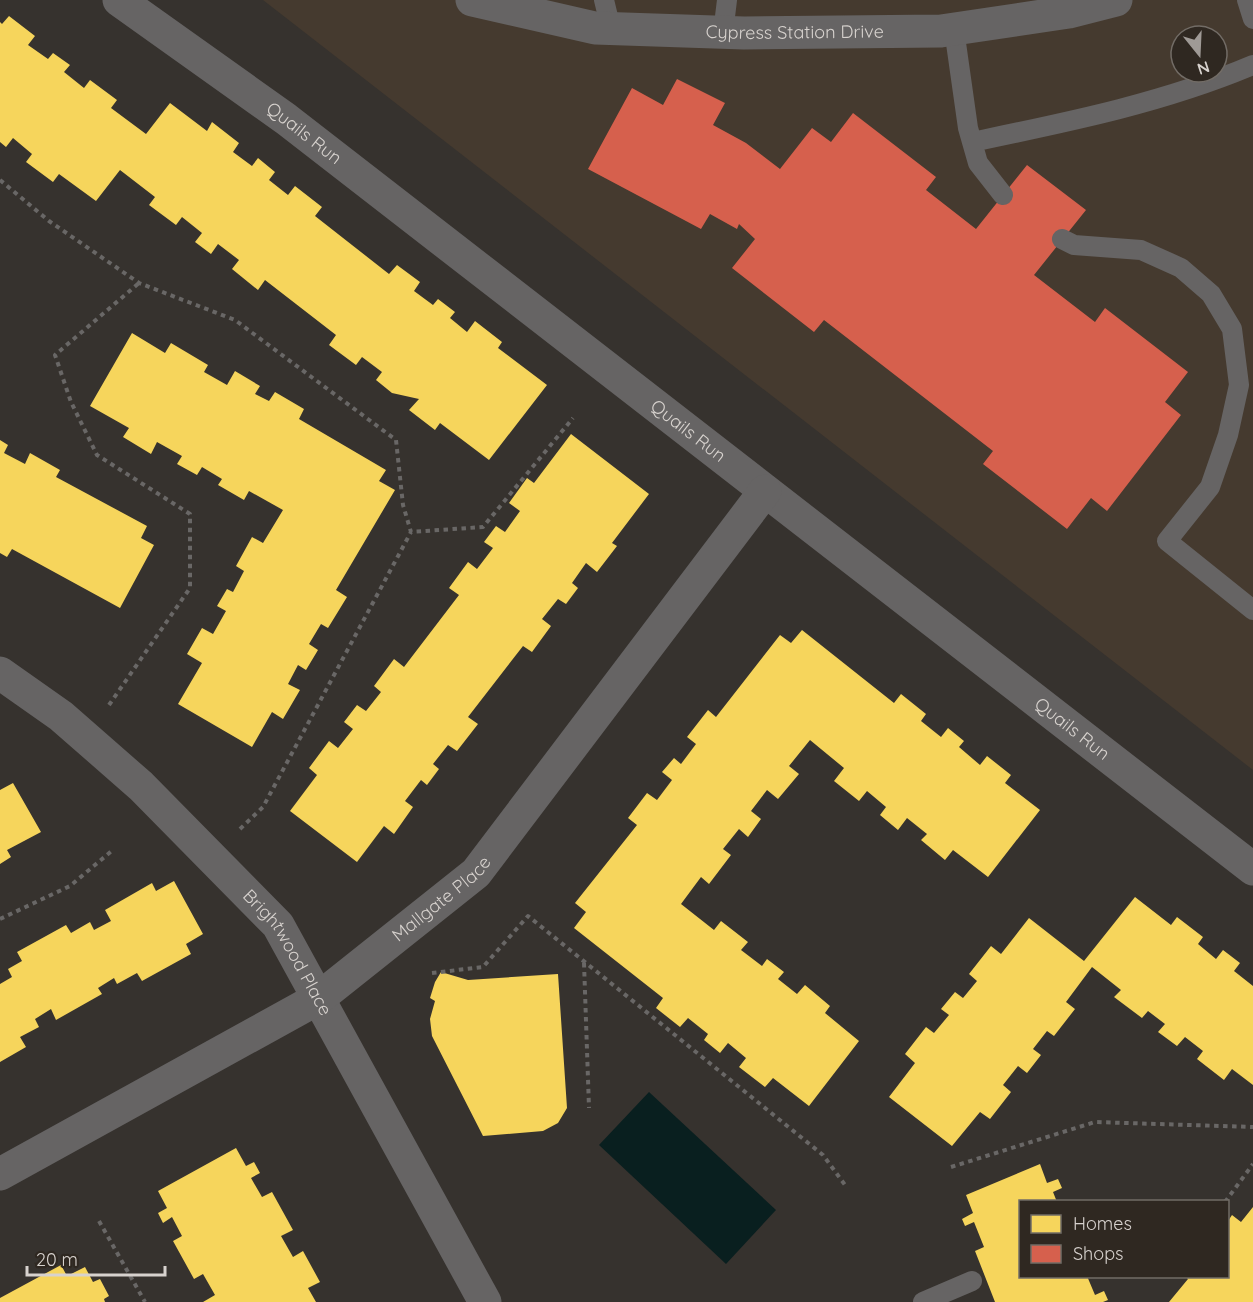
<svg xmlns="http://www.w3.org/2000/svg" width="1253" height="1302" font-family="Quicksand,sans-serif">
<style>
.built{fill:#453a2f;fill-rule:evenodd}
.water{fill:#091f1f}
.homes{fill:#f6d55c}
.shops{fill:#d6604d}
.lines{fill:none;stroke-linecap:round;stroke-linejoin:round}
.path{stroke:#696766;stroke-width:4;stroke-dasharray:4.5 4.5;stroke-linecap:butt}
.lane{stroke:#666464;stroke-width:20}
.street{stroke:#666464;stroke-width:33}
.labels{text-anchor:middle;stroke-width:6;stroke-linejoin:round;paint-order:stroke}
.street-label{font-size:18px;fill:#d7d2ce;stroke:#2f2821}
</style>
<rect width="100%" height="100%" fill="#36322e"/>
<path class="built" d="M 263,0 L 1253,0 L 1253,770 ZM 1181,36 L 1217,36 L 1217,72 L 1181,72 Z"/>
<path class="water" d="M 649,1092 L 776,1210 L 726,1264 L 599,1145 Z"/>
<path class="homes" d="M 9,16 L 35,36 L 28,45 L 48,59 L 53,53 L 70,65 L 64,72 L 84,88 L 90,80 L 117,100 L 111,108 L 146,134 L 170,103 L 207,131 L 212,122 L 239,143 L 233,152 L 252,166 L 258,158 L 275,172 L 269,180 L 288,195 L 295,186 L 322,207 L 315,216 L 389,274 L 397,265 L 420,282 L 414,291 L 433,305 L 438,299 L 455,312 L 450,318 L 467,332 L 475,321 L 502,342 L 498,348 L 547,385 L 489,460 L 440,423 L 435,430 L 409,410 L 419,399 L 392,393 L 376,380 L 382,372 L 362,357 L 356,365 L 329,345 L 336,335 L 265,280 L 258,290 L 232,269 L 239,260 L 218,244 L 211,254 L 195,242 L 202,233 L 182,217 L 176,225 L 149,205 L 155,197 L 120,170 L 96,201 L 59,174 L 53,182 L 26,162 L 32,154 L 13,138 L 6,147 L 0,142 L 0,22 L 2,24 Z
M 132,333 L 165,353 L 171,343 L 208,365 L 204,372 L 227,385 L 235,371 L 260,386 L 255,394 L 269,401 L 275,392 L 304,409 L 299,419 L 386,470 L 379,481 L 395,490 L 336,590 L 347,597 L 328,628 L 321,624 L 309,644 L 318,650 L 306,670 L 298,665 L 288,684 L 300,690 L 283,719 L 272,712 L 252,747 L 178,704 L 202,663 L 187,654 L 202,628 L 213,634 L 226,611 L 217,606 L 227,589 L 233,592 L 244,571 L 236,566 L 252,537 L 263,543 L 283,510 L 249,491 L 244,500 L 218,485 L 222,479 L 202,467 L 197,475 L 177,464 L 182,456 L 157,442 L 151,454 L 123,437 L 129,428 L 90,406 Z
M 571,434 L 649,494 L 612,543 L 617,546 L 597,572 L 586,563 L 572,583 L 578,588 L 566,604 L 558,599 L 542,619 L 551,626 L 532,652 L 523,646 L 468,717 L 478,724 L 457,751 L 448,745 L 433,764 L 439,769 L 427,785 L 421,780 L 405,801 L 413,807 L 394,834 L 384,826 L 357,862 L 290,811 L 317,775 L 309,768 L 329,741 L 338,748 L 353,729 L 344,722 L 357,705 L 366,711 L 381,692 L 374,686 L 394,659 L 404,667 L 459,595 L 449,588 L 468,562 L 477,569 L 493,548 L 484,542 L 496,526 L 505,532 L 520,511 L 509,503 L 527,478 L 534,483 Z
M 0,440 L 8,445 L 4,453 L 25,464 L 30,453 L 60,470 L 56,477 L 147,526 L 141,538 L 154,545 L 120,608 L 12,549 L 7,557 L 0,553 Z
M 802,630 L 894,703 L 901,694 L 926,714 L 921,721 L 941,737 L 948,728 L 964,741 L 959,747 L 980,765 L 987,756 L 1011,775 L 1005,783 L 1040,810 L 988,877 L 953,850 L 945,860 L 921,840 L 927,834 L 907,818 L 898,830 L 880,815 L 886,807 L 867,791 L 859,801 L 834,781 L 844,768 L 810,740 L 789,766 L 799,774 L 778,799 L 767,790 L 751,811 L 761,819 L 748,837 L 739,829 L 723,849 L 731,855 L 709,884 L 701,877 L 681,904 L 714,930 L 721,921 L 748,942 L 741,950 L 762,966 L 767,959 L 784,972 L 778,979 L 797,994 L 805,985 L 830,1006 L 825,1013 L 859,1041 L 809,1106 L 773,1078 L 765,1087 L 739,1067 L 746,1058 L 728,1043 L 720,1053 L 704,1040 L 708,1034 L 688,1018 L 680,1027 L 656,1008 L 663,998 L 574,928 L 586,912 L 575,903 L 637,825 L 628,818 L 647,793 L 657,800 L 672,780 L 662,772 L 674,758 L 681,764 L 696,744 L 687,737 L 708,710 L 716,717 L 780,635 L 791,643 Z
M 13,783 L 41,832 L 7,850 L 11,857 L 0,864 L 0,790 Z
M 174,881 L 203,934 L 186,944 L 191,954 L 142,981 L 137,973 L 117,984 L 114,978 L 98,988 L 102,994 L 56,1020 L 51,1009 L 35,1019 L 39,1027 L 20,1037 L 26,1047 L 0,1062 L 0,984 L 12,977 L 8,969 L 22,961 L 17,952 L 66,925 L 71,933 L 90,922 L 94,930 L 111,921 L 105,910 L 152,883 L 156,891 Z
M 1135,897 L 1171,925 L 1177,917 L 1203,937 L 1198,944 L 1216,959 L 1223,950 L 1240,963 L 1234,971 L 1253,986 L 1253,1085 L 1232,1069 L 1224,1080 L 1197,1059 L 1203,1051 L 1185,1037 L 1177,1046 L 1158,1032 L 1165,1024 L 1148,1011 L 1142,1018 L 1114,997 L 1121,990 L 1092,967 L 1066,1002 L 1075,1009 L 1054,1036 L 1047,1031 L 1033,1049 L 1041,1055 L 1027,1073 L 1018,1066 L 1003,1085 L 1011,1092 L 990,1119 L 980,1112 L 952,1146 L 889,1097 L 915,1063 L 905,1054 L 926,1027 L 934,1033 L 949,1015 L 941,1009 L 955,992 L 963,998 L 977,981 L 969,974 L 991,946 L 1001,954 L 1029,918 L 1084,961 Z
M 441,972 L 468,980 L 558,974 L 567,1108 L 558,1123 L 543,1131 L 483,1136 L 432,1036 L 430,1019 L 435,1001 L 430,998 L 435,982 Z
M 236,1148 L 246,1166 L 254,1162 L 260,1173 L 251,1178 L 262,1197 L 272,1192 L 293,1230 L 281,1236 L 293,1257 L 303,1251 L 320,1282 L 308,1288 L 316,1302 L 203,1302 L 215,1295 L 203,1274 L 194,1279 L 173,1241 L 182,1236 L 172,1217 L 163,1223 L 158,1213 L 167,1208 L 158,1191 Z
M 1040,1164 L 1047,1183 L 1058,1179 L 1062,1188 L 1053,1192 L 1057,1202 L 1020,1202 L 1020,1276 L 1087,1276 L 1095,1295 L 1104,1291 L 1108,1300 L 1103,1302 L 995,1302 L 975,1251 L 984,1247 L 974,1222 L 965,1226 L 962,1219 L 973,1213 L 966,1195 Z
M 1253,1207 L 1253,1302 L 1169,1302 L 1188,1279 L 1185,1276 L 1228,1276 L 1228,1221 L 1232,1215 L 1241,1222 Z
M 61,1265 L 67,1276 L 85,1267 L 93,1282 L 100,1279 L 109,1296 L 104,1299 L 105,1302 L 0,1302 L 0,1298 Z"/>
<path class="shops" d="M 677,79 L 725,103 L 713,125 L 746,143 L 780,169 L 812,128 L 831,142 L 853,113 L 936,177 L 926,190 L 976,229 L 1027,165 L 1086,210 L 1034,275 L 1095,322 L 1105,308 L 1188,372 L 1165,402 L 1181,415 L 1107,511 L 1091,498 L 1067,529 L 983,464 L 993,451 L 824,320 L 814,332 L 732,268 L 755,239 L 739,224 L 737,229 L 710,214 L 701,229 L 588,169 L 632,88 L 663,105 Z"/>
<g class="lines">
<path class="path" d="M 0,180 L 49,221 L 139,283 L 235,320 L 396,440 L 403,505 L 411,532 L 483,527 L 573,418
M 109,705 L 190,588 L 190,514 L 97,455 L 71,402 L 55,355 L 139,283
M 240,829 L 263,807 L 411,532
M 0,919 L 70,886 L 114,849
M 584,963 L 589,1108
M 432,973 L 483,967 L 528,916 L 823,1155 L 845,1185
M 951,1167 L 1095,1122 L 1253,1127
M 1225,1202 L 1253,1164
M 99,1221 L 145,1302"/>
<path class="lane" d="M 604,0 L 611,29
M 1247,0 L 1253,19
M 954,29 L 968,128 L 978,163 L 1003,195
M 723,33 L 727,0
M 972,142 C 1068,122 1163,103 1253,65
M 1062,239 L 1074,245 L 1141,250 L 1181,268 L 1211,294 L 1232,329 L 1239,385 L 1228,435 L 1210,487 L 1167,541 L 1253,610
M 923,1302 L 972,1281"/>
<g class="street">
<path id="s1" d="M 119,0 L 286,119 L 1253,869"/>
<path id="s2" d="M 472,0 L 595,28 L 744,33 L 941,31 L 1069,12 L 1116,0"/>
<path id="s3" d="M 0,673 L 61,716 L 141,786 L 278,925 L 485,1302"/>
<path id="s4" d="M 0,1174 L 319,998 L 476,873 L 765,491"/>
</g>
</g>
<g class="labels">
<g class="street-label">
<text dy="6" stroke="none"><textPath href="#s2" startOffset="326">Cypress Station Drive</textPath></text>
<text dy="6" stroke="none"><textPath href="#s1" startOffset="228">Quails Run</textPath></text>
<text dy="6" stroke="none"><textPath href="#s1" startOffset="714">Quails Run</textPath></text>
<text dy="6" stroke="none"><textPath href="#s1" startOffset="1200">Quails Run</textPath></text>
<text dy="6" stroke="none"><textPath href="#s4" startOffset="522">Mallgate Place</textPath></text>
<text dy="6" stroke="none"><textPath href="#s3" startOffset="404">Brightwood Place</textPath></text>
</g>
</g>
<rect x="1019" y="1200" width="210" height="78" fill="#2f2821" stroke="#726c66" stroke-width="1.5"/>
<rect x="1031" y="1215" width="30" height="18" fill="#f6d55c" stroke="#726c66" stroke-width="1.5"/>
<text x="1073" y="1230" font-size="18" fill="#d7d2ce">Homes</text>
<rect x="1031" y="1245" width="30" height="18" fill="#d6604d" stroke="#726c66" stroke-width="1.5"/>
<text x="1073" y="1260" font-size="18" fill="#d7d2ce">Shops</text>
<g transform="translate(1199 54) rotate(162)"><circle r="28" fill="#2f2821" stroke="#726c66" stroke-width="1.5"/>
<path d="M0-4.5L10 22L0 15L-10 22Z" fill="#9f9a96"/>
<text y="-9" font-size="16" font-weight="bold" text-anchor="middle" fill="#d7d2ce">N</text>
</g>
<path d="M27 1266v9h138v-9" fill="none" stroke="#d7d2ce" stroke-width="3"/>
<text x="36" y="1266" font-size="18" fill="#d7d2ce" stroke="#2f2821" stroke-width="4.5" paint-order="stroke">20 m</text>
</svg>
